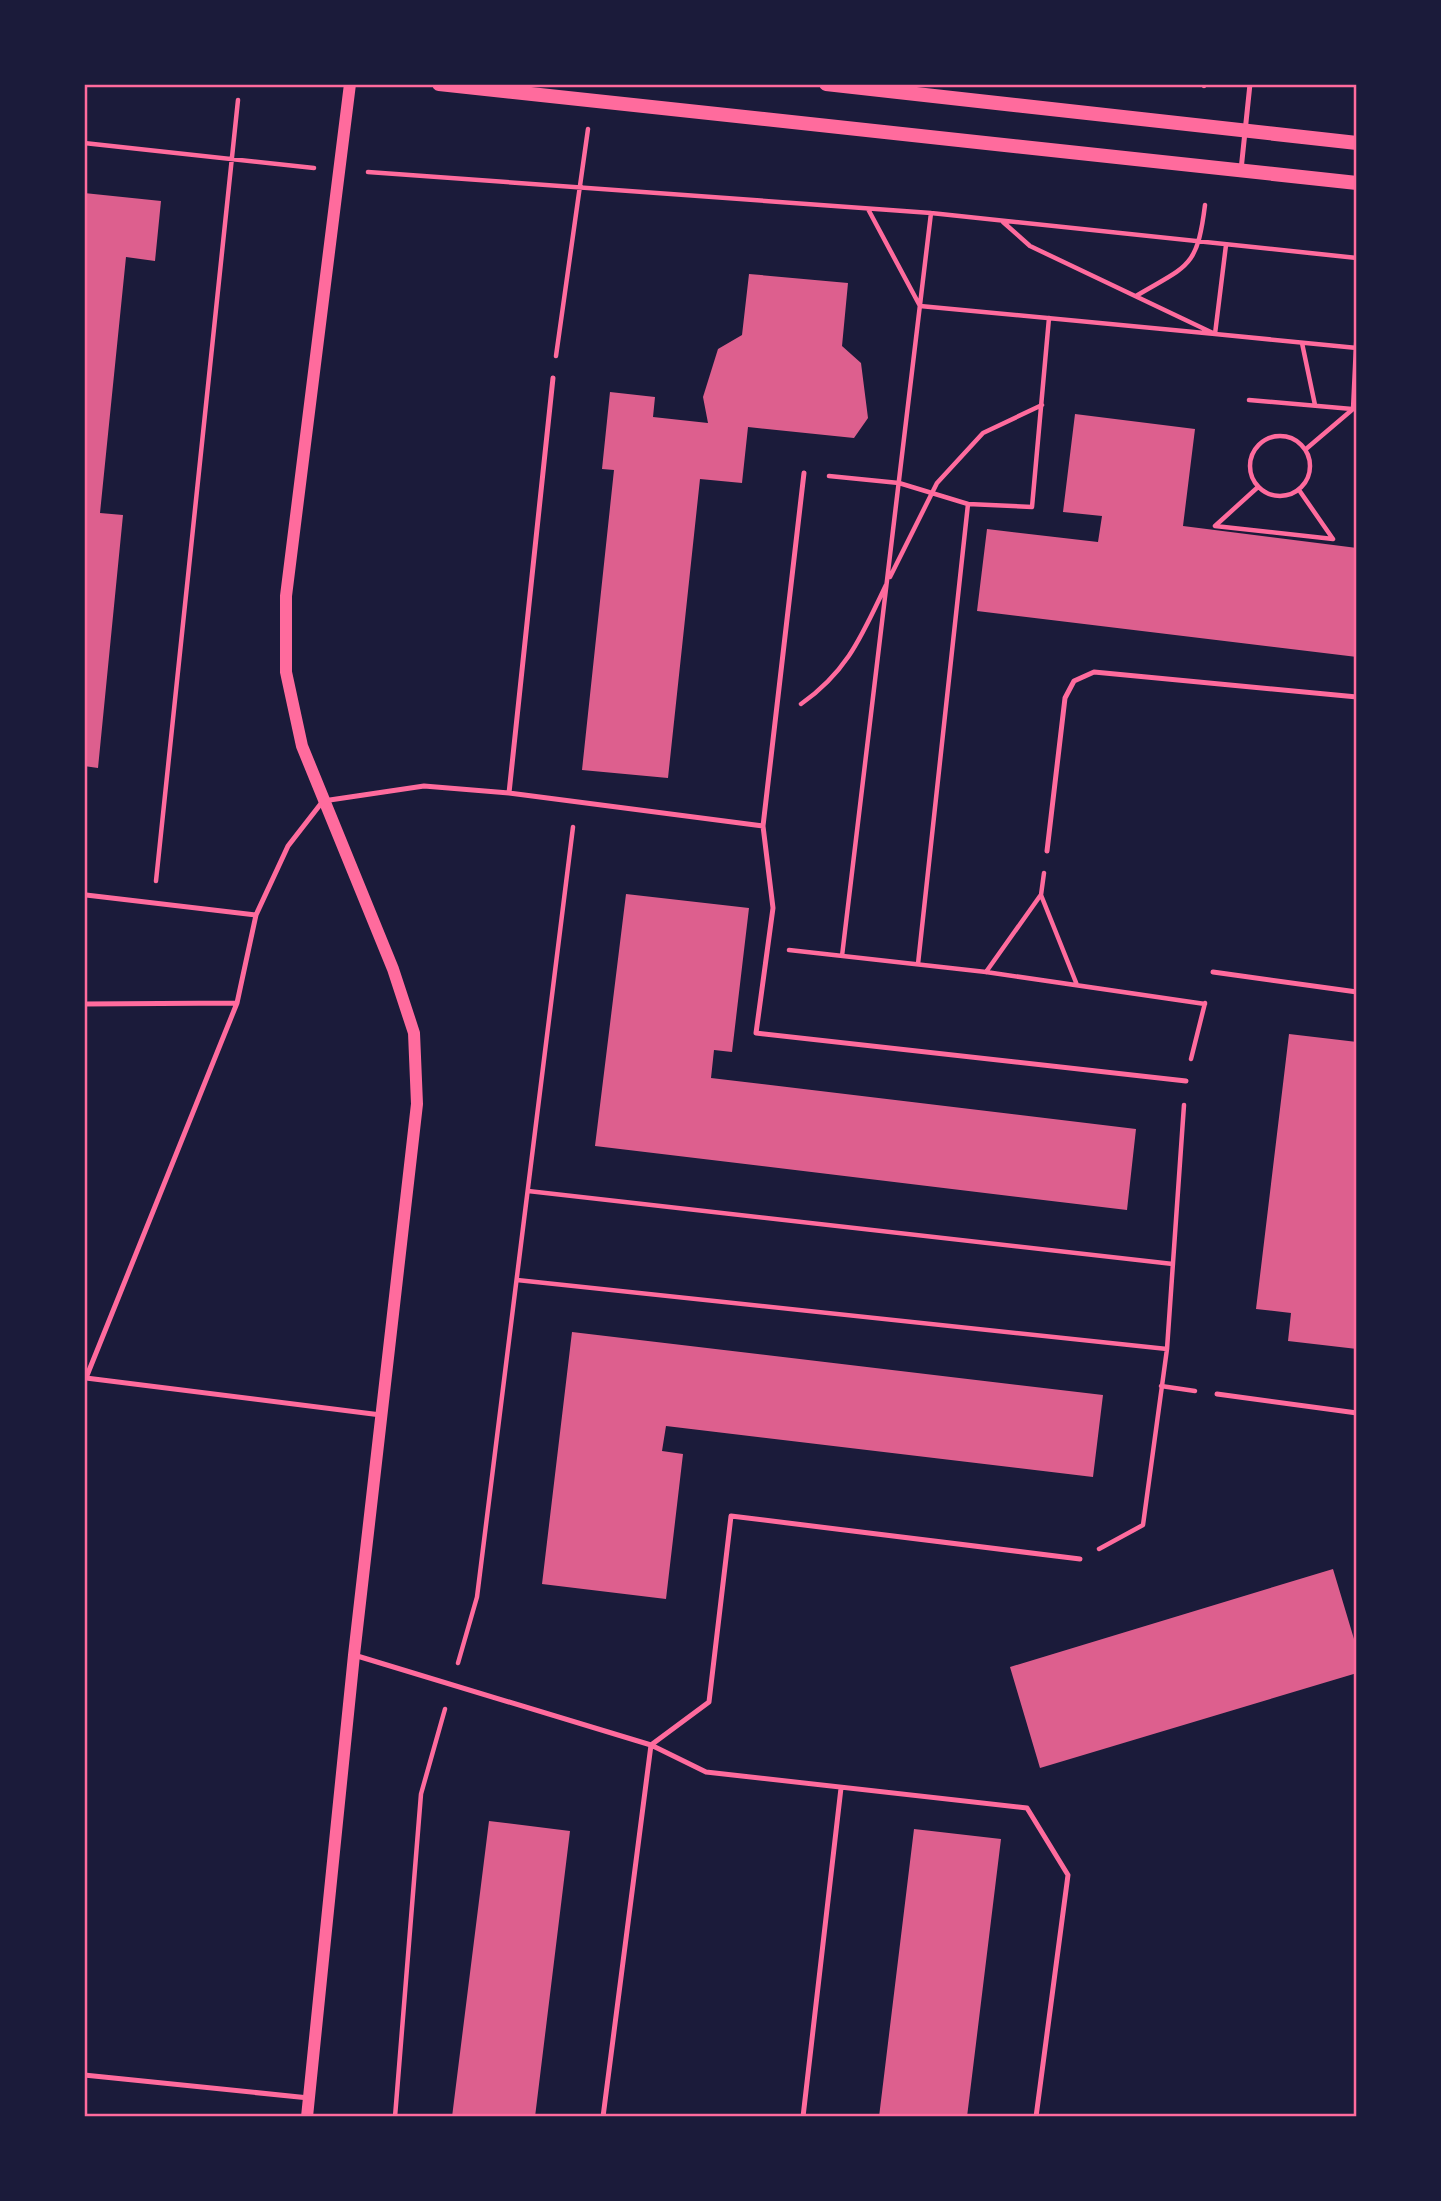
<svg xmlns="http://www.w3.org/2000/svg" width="1441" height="2201" font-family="Mulish,sans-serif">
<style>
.building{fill:#dd5f8e}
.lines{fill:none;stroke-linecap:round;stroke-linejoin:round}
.path{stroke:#ff6b9d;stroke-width:4.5}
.service{stroke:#ff6b9d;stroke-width:5}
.tertiary{stroke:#ff6b9d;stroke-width:12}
.secondary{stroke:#ff6b9d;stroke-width:14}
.neatline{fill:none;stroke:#ff6b9d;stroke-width:2.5}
</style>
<rect width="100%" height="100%" fill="#1b1b3a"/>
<path class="building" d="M 84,193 L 161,201 L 155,261 L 126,257 L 100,513 L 123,515 L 98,768 L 84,766 Z
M 749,274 L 848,283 L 842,346 L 861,363 L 868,418 L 854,438 L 748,427 L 742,483 L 700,479 L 668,778 L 582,770 L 614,470 L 602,469 L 610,392 L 655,397 L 653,417 L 708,423 L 703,397 L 718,349 L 742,335 Z
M 1075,414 L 1195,429 L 1183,526 L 1357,548 L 1357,657 L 977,611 L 987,529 L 1098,542 L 1102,516 L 1063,512 Z
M 626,894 L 749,908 L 732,1052 L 714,1050 L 711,1078 L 1136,1129 L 1127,1210 L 595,1146 Z
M 1289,1034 L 1357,1042 L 1357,1349 L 1288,1341 L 1291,1313 L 1256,1309 Z
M 572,1332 L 1103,1395 L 1093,1477 L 666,1426 L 662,1451 L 683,1454 L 666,1599 L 542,1584 Z
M 1333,1569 L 1357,1649 L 1357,1673 L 1040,1768 L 1010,1667 Z
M 489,1821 L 570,1831 L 535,2117 L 452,2117 Z
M 914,1829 L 1001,1839 L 967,2117 L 879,2117 Z"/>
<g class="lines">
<path class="path" d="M 1204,86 L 1204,84
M 84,143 L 314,168
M 368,172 L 931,213 L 1357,258
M 868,209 L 920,306 L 1215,334 L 1226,245
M 1003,222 L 1030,246 L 1215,334 L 1357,348
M 1136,296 C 1188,265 1197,269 1205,205
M 1302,343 L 1315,405
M 556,356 L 588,129
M 1249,400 L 1352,409
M1250 466a30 30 0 1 1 60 0a30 30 0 1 1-60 0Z
M 1306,449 L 1353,409 L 1357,325
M 829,476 L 899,483 L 968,504
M 1258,487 L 1215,526 L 1333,539
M 1299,490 L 1333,539
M 890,577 L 937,483 L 983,433 L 1042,405
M 801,704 C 848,671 862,635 886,585
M 1044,873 L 1041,895 L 1077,985
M 156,881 L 238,100
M 789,950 L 986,972 L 1205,1004
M 842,956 L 931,213
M 918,964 L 968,504 L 1032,507 L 1049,318
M 986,972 L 1040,896
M 1191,1059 L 1205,1003
M 528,1191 L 1173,1264
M 517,1280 L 1167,1349 L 1143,1525 L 1099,1549
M 1167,1349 L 1184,1105
M 1161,1386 L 1195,1391
M 458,1663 L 477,1597 L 573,827
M 395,2117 L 421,1794 L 445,1709"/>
<path class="service" d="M 1241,170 L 1250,84
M 804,473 L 763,826 L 773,908 L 756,1033 L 1186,1081
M 509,793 L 553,378
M 1047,851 L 1065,698 L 1074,681 L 1094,672 L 1357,697
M 86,895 L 256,915
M 1213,972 L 1357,992
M 84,1004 L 237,1003
M 86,1378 L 237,1003 L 256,915 L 288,846 L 323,801 L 424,786 L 509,793 L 763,826
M 86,1378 L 381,1415
M 1217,1394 L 1357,1413
M 354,1655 L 651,1745 L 603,2117
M 84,2075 L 309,2098
M 803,2117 L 841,1788
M 1036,2117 L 1068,1875 L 1027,1808 L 706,1772 L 651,1745 L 709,1702 L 731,1516 L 1080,1559"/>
<path class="tertiary" d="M 307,2117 L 354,1655 L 417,1104 L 414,1033 L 393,969 L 302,746 L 286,672 L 286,596 L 350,84"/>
<path class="secondary" d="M 439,84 L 1357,183
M 826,84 L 1357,143"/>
</g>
<rect width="1441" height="2201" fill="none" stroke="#1b1b3a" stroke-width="172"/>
<rect x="86" y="86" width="1269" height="2029" class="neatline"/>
</svg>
